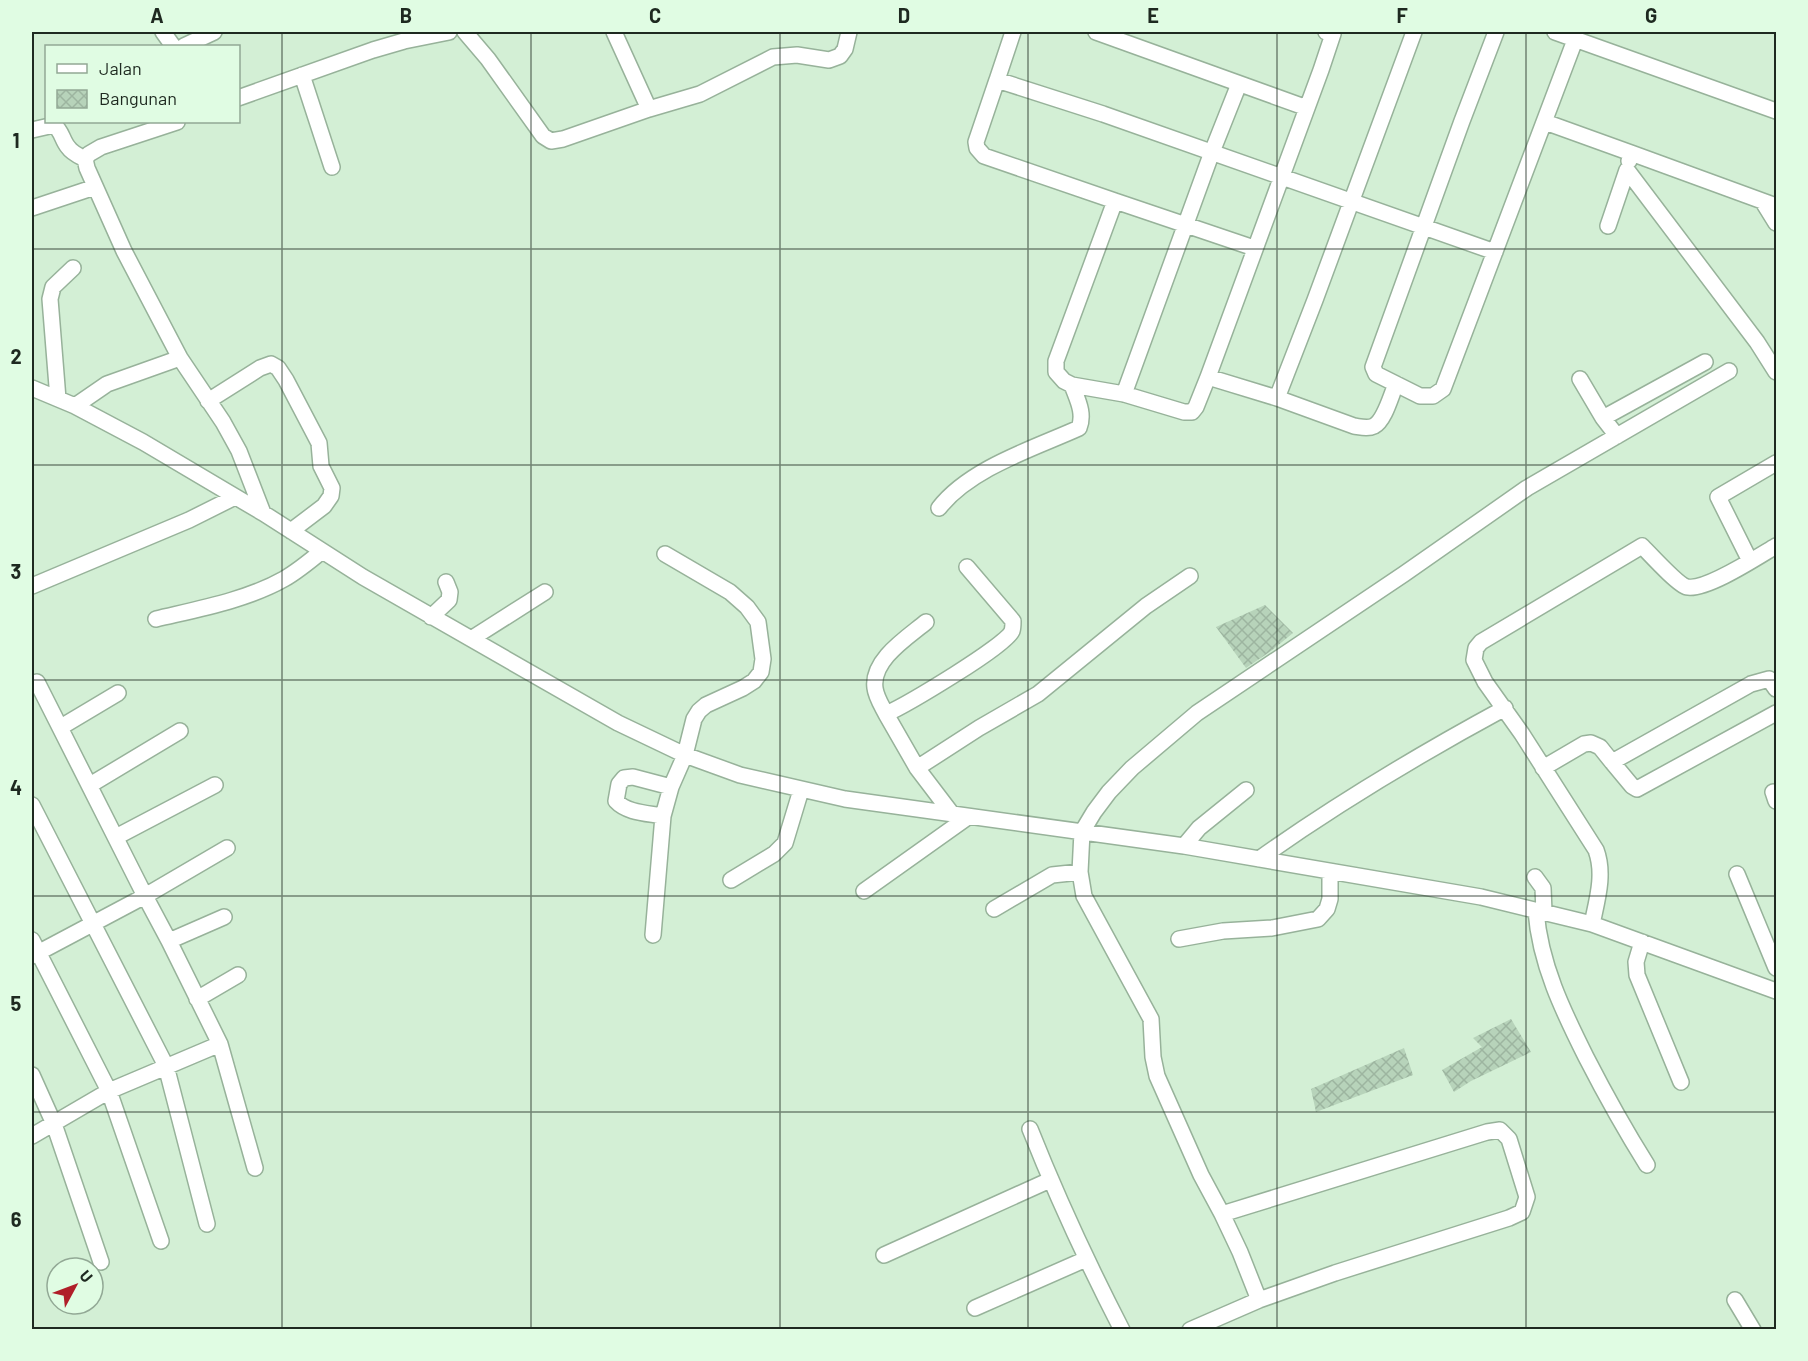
<svg xmlns="http://www.w3.org/2000/svg" width="1808" height="1361" font-family="Barlow,sans-serif">
<style>
.building{fill:url(#building-cross-hatch)}
.lines{fill:none;stroke-linecap:round;stroke-linejoin:round}
.minor-casing{stroke:#97b29a;stroke-width:18}
.minor{stroke:#fff;stroke-width:15}
.grid{fill:none;stroke:#1e2920;stroke-width:1.5;stroke-opacity:0.55}
.neatline{fill:none;stroke:#1e2920;stroke-width:2}
.grid-label{font-size:20px;text-anchor:middle;font-weight:bold;fill:#1e2920}
</style>
<defs>
<pattern id="building-cross-hatch" width="8" height="8" patternUnits="userSpaceOnUse" patternTransform="scale(1.5)"><rect width="8" height="8" fill="#b7d3ba"/><path d="M0 0l8 8M0 8l8-8" fill="none" stroke="#9db5a0"/></pattern>
</defs>
<rect width="100%" height="100%" fill="#d3efd5"/>
<path class="building" d="M 1265,605 L 1293,633 L 1271,651 L 1246,668 L 1216,627 Z
M 1511,1019 L 1531,1052 L 1471,1081 L 1454,1092 L 1442,1070 L 1482,1047 L 1473,1038 Z
M 1404,1048 L 1413,1075 L 1316,1112 L 1311,1089 Z"/>
<g class="lines">
<g class="minor-casing">
<path id="minor" d="M 163,32 L 173,46
M 465,32 L 488,59 L 543,136 L 551,141 L 563,139 L 649,109 L 700,94 L 773,57 L 797,55 L 829,60 L 840,56 L 845,49 L 849,32
M 614,32 L 649,109
M 1013,32 L 997,80 L 1103,114 L 1495,252
M 1096,32 L 1307,108
M 1496,32 L 1462,121 L 1373,367 L 1376,374 L 1420,396 L 1433,396 L 1443,389 L 1575,40
M 1555,32 L 1776,111
M 184,46 L 214,32
M 302,75 L 332,167
M 997,80 L 976,142 L 977,148 L 984,156 L 1115,201 L 1056,361 L 1056,372 L 1064,381 L 1072,385 L 1124,394 L 1184,412 L 1192,412 L 1196,407 L 1208,377
M 238,98 L 373,50 L 404,41 L 449,32
M 177,122 L 101,147 L 89,154 L 85,159 L 87,168 L 124,251 L 180,358 L 223,422 L 239,451 L 263,513
M 1545,122 L 1631,153 L 1629,161
M 32,130 L 54,125 C 62,131 62,140 68,147 C 72,153 79,156 85,159
M 1631,153 L 1776,206
M 1115,201 L 1254,248
M 1763,202 L 1776,223
M 32,208 L 95,187
M 1608,226 L 1627,170 L 1757,342 L 1776,372
M 1580,379 L 1603,418
M 1396,384 C 1391,395 1385,420 1374,426 C 1368,429 1361,427 1354,426 L 1277,398 L 1315,300 L 1414,32
M 32,388 L 75,406 L 143,442 L 263,513 L 363,577 L 618,723 L 685,755 L 740,775 L 845,799 L 1184,846 L 1481,897 L 1592,924 L 1776,991
M 1124,394 L 1212,152 L 1239,84
M 1277,398 L 1208,377 L 1321,70 L 1333,34 L 1326,32
M 58,399 L 50,299 L 53,287 L 73,268
M 208,401 L 260,368 L 271,364 L 278,368 L 286,380 L 319,443 L 321,466 L 332,488 L 331,496 L 324,506 L 291,531
M 75,406 L 107,384 L 180,358
M 1617,436 L 1603,418 L 1705,362
M 939,508 C 970,468 1035,448 1079,428 C 1085,413 1077,399 1072,385
M 1750,561 L 1718,497 L 1776,463
M 32,586 L 189,520 L 235,497
M 431,617 L 449,600 L 450,592 L 446,582
M 156,619 C 198,609 247,600 284,579 C 298,571 310,561 322,551
M 471,639 L 545,592
M 37,682 L 145,896 L 169,941 L 220,1044 L 255,1168
M 886,714 C 882,706 876,697 875,688 C 871,660 908,637 926,622
M 61,727 L 118,693
M 1612,762 L 1632,786 L 1637,789 L 1776,713
M 917,768 L 979,728 L 1038,694 L 1146,606 L 1190,576
M 1543,768 L 1584,744 L 1591,743 L 1600,747 L 1612,762 L 1751,684 L 1769,679 L 1776,689
M 90,785 L 180,731
M 1773,792 L 1776,801
M 32,805 L 166,1066 L 207,1224
M 952,814 L 917,768 L 886,714 C 906,705 1006,646 1012,631 C 1013,628 1013,625 1013,621 L 967,567
M 663,816 C 647,813 627,813 616,801 L 619,784 L 624,778 L 633,777 L 671,787
M 116,837 L 215,785
M 1184,846 L 1199,828 L 1246,790
M 1259,859 C 1338,803 1420,754 1505,708
M 1737,874 L 1776,968
M 1535,877 L 1543,888 L 1544,912
M 731,880 L 774,854 L 785,843 L 801,790
M 864,891 L 968,817
M 994,909 L 1052,875 L 1080,872
M 1536,911 C 1540,964 1563,1011 1586,1057 C 1605,1094 1625,1130 1647,1165
M 1592,924 C 1597,900 1605,874 1596,850 L 1522,734 L 1485,682 L 1474,660 L 1476,648 L 1481,642 L 1642,546 C 1650,554 1678,585 1687,587 C 1706,591 1759,556 1776,546
M 653,935 L 663,816 L 671,787 L 685,755 L 694,719 L 699,711 L 706,705 L 743,688 L 754,681 L 761,672 L 763,659 L 758,622 L 747,607 L 730,592 L 665,554
M 1179,939 L 1223,931 L 1272,928 L 1318,919 L 1327,909 L 1330,899 L 1330,872
M 32,940 L 109,1091 L 161,1241
M 169,941 L 224,917
M 1642,942 L 1636,962 L 1637,975 L 1681,1082
M 32,956 L 145,896 L 227,848
M 197,999 L 238,975
M 32,1075 L 54,1124 L 101,1262
M 1030,1129 C 1057,1197 1088,1264 1122,1330
M 32,1136 L 109,1091 L 220,1044
M 1222,1214 L 1240,1252 L 1259,1300
M 884,1255 L 1050,1180
M 1735,1300 L 1753,1330
M 975,1308 L 1086,1259
M 1190,1330 L 1259,1300 L 1335,1273 L 1509,1218 L 1522,1212 L 1527,1197 L 1509,1139 L 1500,1130 L 1487,1132 L 1222,1214 L 1201,1175 L 1157,1076 L 1153,1057 L 1151,1019 L 1084,896 L 1080,872 L 1082,832 L 1094,812 L 1109,792 L 1132,768 L 1197,713 L 1404,574 L 1527,488 L 1729,371"/>
</g>
<use href="#minor" class="minor"/>
</g>
<path class="grid" d="M 282,32 L 282,1330M 531,32 L 531,1330M 780,32 L 780,1330M 1028,32 L 1028,1330M 1277,32 L 1277,1330M 1526,32 L 1526,1330M 32,249 L 1776,249M 32,465 L 1776,465M 32,680 L 1776,680M 32,896 L 1776,896M 32,1112 L 1776,1112"/>
<rect width="1808" height="1361" fill="none" stroke="#e0fce3" stroke-width="66"/>
<rect x="45" y="45" width="195" height="78" fill="#e0fce3" stroke="#92a895" stroke-width="1.5"/>
<rect x="57" y="64" width="30" height="9" fill="#ffffff" stroke="#92a895" stroke-width="1.5"/>
<text x="99" y="75" font-size="18" fill="#1e2920">Jalan</text>
<rect x="57" y="90" width="30" height="18" fill="url(#building-cross-hatch)" stroke="#92a895" stroke-width="1.5"/>
<text x="99" y="105" font-size="18" fill="#1e2920">Bangunan</text>
<g transform="translate(75 1286) rotate(49)"><circle r="28" fill="#e0fce3" stroke="#92a895" stroke-width="1.5"/>
<path d="M0-4.5L10 22L0 15L-10 22Z" fill="#b01e29"/>
<text y="-9" font-size="16" font-weight="bold" text-anchor="middle" fill="#1e2920">U</text>
</g>
<rect x="33" y="33" width="1742" height="1295" class="neatline"/>
<g class="grid-label">
<text x="157" y="23">A</text>
<text x="406" y="23">B</text>
<text x="655" y="23">C</text>
<text x="904" y="23">D</text>
<text x="1153" y="23">E</text>
<text x="1402" y="23">F</text>
<text x="1651" y="23">G</text>
<text x="16" y="148">1</text>
<text x="16" y="364">2</text>
<text x="16" y="579">3</text>
<text x="16" y="795">4</text>
<text x="16" y="1011">5</text>
<text x="16" y="1227">6</text>
</g>
</svg>
